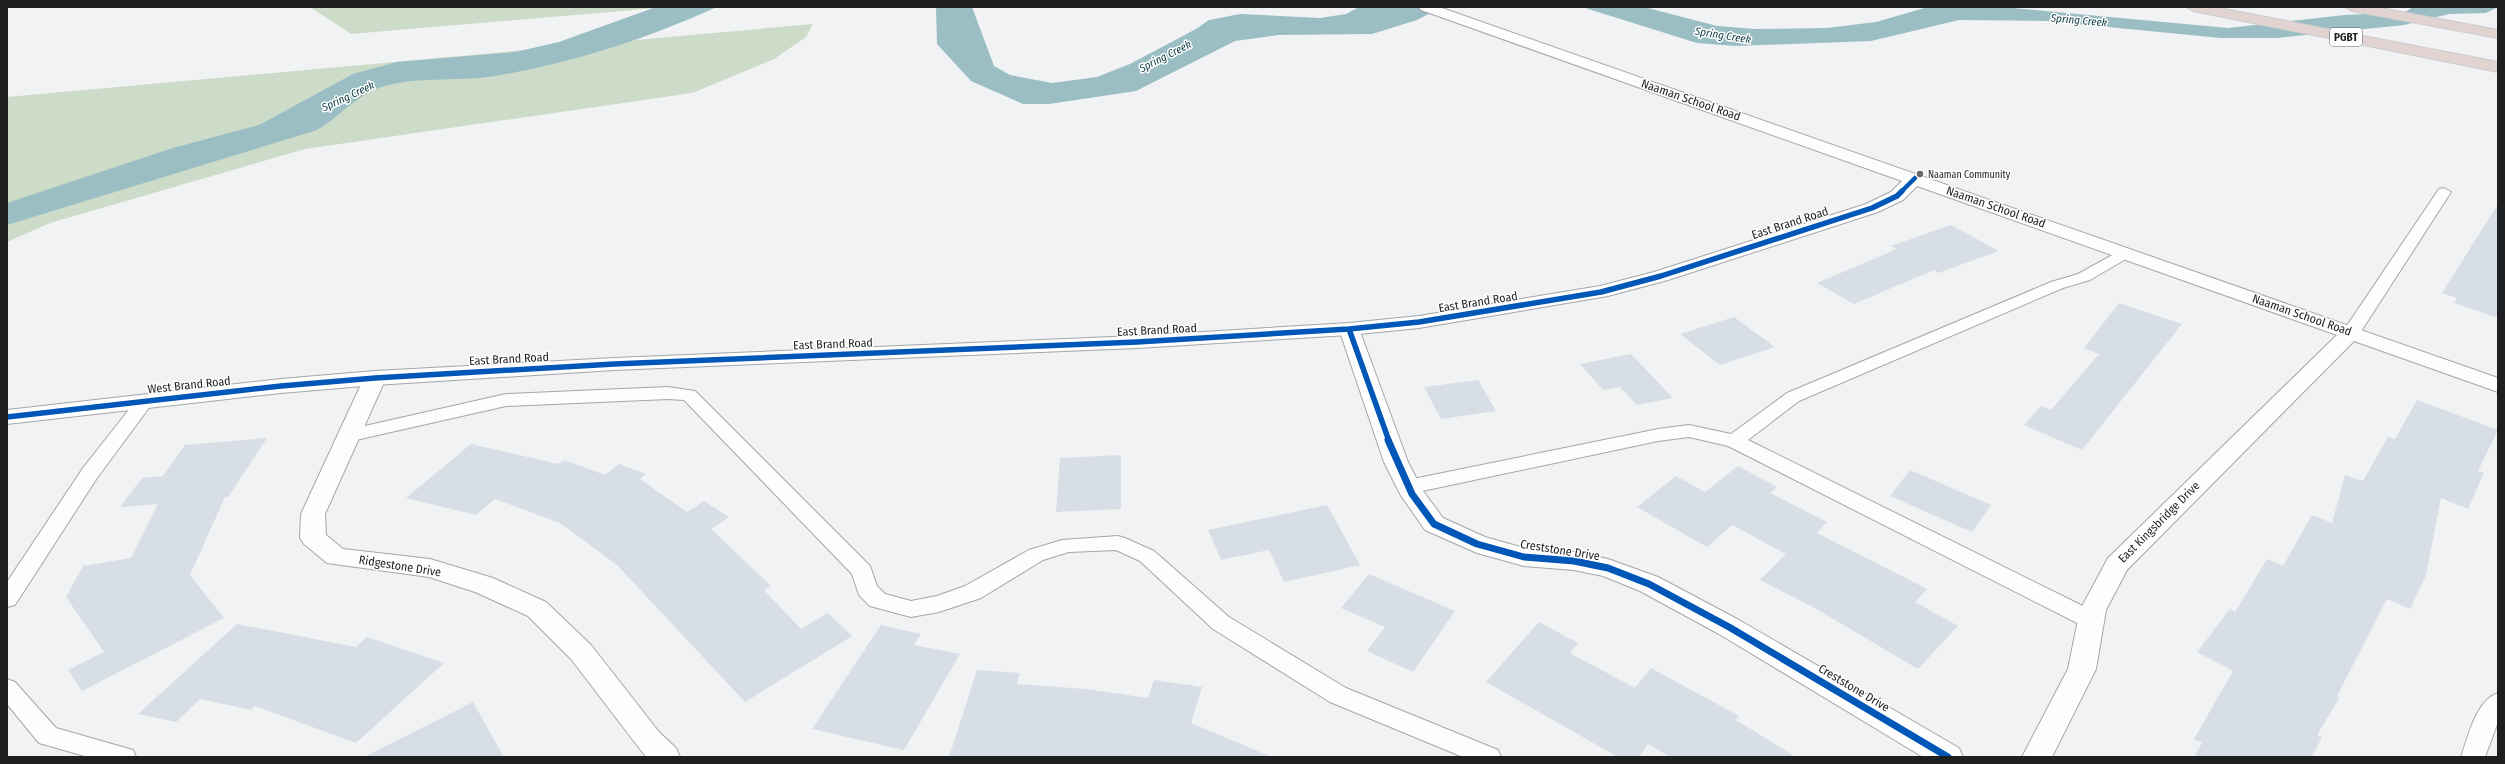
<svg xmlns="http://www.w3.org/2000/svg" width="2505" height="764" font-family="'Fira Sans Condensed',sans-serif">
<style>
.forest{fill:#cddbc9}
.water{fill:#9abec3}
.building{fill:#d8dee5}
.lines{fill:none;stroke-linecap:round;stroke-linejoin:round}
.lane-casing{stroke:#a5a6a7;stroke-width:2}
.street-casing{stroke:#a5a6a7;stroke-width:2}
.secondary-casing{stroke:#a5a6a7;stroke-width:2}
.highway-casing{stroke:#cdcdce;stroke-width:2}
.lane{fill:#fdfdfd;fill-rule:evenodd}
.street{fill:#fdfdfd;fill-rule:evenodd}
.secondary{fill:#fdfdfd;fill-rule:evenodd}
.highway{fill:#e0d3d1;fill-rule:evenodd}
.cycleway-far2-casing{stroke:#fff;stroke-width:6}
.cycleway-far1-casing{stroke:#fff;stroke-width:8}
.cycleway-casing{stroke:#fff;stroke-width:10}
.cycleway-far2{stroke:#0057b8;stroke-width:4.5}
.cycleway-far1{stroke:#0057b8;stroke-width:5.5}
.cycleway{stroke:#0057b8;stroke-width:7}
.poi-dot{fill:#68696a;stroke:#fff;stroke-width:1.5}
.labels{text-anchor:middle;stroke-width:3;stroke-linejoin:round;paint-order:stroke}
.far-poi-label{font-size:10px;fill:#1e1f20;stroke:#fff;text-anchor:start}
.far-water-label{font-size:11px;font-style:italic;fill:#124047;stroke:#fff}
.shield{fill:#fff;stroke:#626263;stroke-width:1}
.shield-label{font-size:11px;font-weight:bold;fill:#1e1f20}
.street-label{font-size:12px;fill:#1e1f20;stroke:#fff}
</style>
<rect width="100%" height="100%" fill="#f1f2f3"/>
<path class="forest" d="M 310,7 L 668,7 L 351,34 Z
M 813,24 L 806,37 L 774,59 L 692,93 L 305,149 L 50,223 L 7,242 L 7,97 Z"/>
<path class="water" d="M 656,7 L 717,7 C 644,40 567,65 488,77 C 456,81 415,77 385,86 C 358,93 341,116 317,130 L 7,225 L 7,203 L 173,148 L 259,125 L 353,74 L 397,62 L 515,52 L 559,42 Z
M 936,7 L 972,7 L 994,66 L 1010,75 L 1052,83 L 1097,77 L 1130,64 L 1196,29 L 1209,20 L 1240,14 L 1320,18 L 1346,14 L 1359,7 L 1442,7 L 1417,20 L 1372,34 L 1279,35 L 1235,41 L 1136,91 L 1049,104 L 1023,104 L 971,81 L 937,44 Z
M 1582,7 L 1644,7 L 1717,26 L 1755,29 L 1827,28 L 1876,22 L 1928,7 L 2003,7 L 2228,28 L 2345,15 L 2405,12 L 2413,7 L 2498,7 L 2486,13 L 2449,14 L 2404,25 L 2277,38 L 2221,38 L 2046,21 L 1959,20 L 1871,41 L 1735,46 L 1697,43 Z"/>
<path class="building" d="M 2498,204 L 2498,318 L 2454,303 L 2457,298 L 2442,293 Z
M 1951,225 L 1999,251 L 1938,273 L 1934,270 L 1854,304 L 1817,283 L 1897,249 L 1891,246 Z
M 2119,303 L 2182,324 L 2082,450 L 2024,425 L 2041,406 L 2051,410 L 2099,354 L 2084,348 Z
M 1734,317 L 1775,347 L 1720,365 L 1680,334 Z
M 1631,354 L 1673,398 L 1637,405 L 1620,387 L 1603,390 L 1580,364 Z
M 1478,380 L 1496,411 L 1441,419 L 1424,387 Z
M 2417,400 L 2498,430 L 2478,471 L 2484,473 L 2468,509 L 2441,498 L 2426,575 L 2410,609 L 2387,599 L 2337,696 L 2340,697 L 2317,735 L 2322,737 L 2312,757 L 2194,757 L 2202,743 L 2194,739 L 2233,671 L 2197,652 L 2230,609 L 2235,612 L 2267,559 L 2283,566 L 2312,515 L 2332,523 L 2345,475 L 2363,481 L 2388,437 L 2395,439 Z
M 267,438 L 228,497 L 225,497 L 190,575 L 224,618 L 82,691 L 68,670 L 104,652 L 66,597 L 83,566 L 131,558 L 158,504 L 120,507 L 142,478 L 163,476 L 185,445 Z
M 471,444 L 558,464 L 564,460 L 605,475 L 619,464 L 646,474 L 640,479 L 687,512 L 704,501 L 729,517 L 711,529 L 771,586 L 764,590 L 801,629 L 828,613 L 852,636 L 745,702 L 617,565 L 560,523 L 495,499 L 476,515 L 406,498 Z
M 1121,455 L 1121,509 L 1056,512 L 1060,458 Z
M 1738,466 L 1777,487 L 1770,493 L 1827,522 L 1817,533 L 1927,589 L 1915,602 L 1958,626 L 1918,669 L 1813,607 L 1760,580 L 1786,554 L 1732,525 L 1707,547 L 1637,507 L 1676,476 L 1705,492 Z
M 1910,470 L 1991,505 L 1972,532 L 1890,496 Z
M 1327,505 L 1360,565 L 1284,582 L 1269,550 L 1221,560 L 1208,530 Z
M 1369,574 L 1455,611 L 1413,672 L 1367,651 L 1385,627 L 1341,608 Z
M 1539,622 L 1578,643 L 1570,653 L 1635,688 L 1651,668 L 1739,716 L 1736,720 L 1796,757 L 1670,757 L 1648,744 L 1639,757 L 1618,757 L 1486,682 Z
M 237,624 L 356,647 L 367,637 L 444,663 L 356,743 L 255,706 L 251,710 L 200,699 L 176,722 L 138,714 Z
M 881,625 L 921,634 L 914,645 L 960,654 L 904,750 L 812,729 Z
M 977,670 L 1020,673 L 1017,684 L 1086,689 L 1148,698 L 1154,680 L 1202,687 L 1191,723 L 1272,757 L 949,757 Z
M 473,702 L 504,757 L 364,757 Z"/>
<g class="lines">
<g class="lane-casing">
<path id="lane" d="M 2444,188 L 2451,192 L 2360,333 L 2357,337 L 2345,337 L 2342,333 L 2439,189 Z
M 2125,248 L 2131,250 L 2133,253 L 2131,256 L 2090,280 L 2063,288 L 1799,401 L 1748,440 L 2099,614 L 2102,620 L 2099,626 L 2091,628 L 2083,626 L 1728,446 L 1689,437 L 1658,441 L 1408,494 L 1401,492 L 1398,487 L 1401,482 L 1408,480 L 1658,429 L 1689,425 L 1731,434 L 1787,393 L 2051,282 L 2078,274 Z
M 668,387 L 695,391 L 870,566 L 877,586 L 885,594 L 911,601 L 937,596 L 965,586 L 1029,550 L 1062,540 L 1118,536 L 1125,538 L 1154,551 L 1229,617 L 1346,688 L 1498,750 L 1501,757 L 1463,757 L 1330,702 L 1213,629 L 1140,561 L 1116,550 L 1069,552 L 1043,560 L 981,598 L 939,612 L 911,617 L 870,606 L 859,595 L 852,574 L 684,400 L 668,399 L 506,406 L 347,442 L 340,440 L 338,436 L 340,432 L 347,430 L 506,394 Z
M 145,395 L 151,397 L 154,401 L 97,478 L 15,605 L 7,607 L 7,582 L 83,468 L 139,397 Z
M 7,679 L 15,682 L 56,728 L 133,750 L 136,757 L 88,757 L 39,743 L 7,704 Z
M 2498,693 L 2498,722 L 2485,757 L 2461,757 C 2468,737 2476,700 2498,693 Z"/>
</g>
<g class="street-casing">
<path id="street" d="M 1349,323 L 1356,325 L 1359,329 L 1408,462 L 1423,491 L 1443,518 L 1485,537 L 1524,548 L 1574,552 L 1608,559 L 1658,577 L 1739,620 L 1959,748 L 1963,757 L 1923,757 L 1719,634 L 1640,591 L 1603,576 L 1574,570 L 1524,566 L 1477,553 L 1425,530 L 1400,494 L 1384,462 L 1339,329 L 1342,325 Z
M 375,371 L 383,373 L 386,378 L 325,514 L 326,535 L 343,549 L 430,559 L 493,578 L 546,602 L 591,645 L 659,732 L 676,748 L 680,757 L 646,757 L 571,659 L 528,616 L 475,592 L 429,577 L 327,563 L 304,544 L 300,538 L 301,514 L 364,378 L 367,373 Z"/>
</g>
<g class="secondary-casing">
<path id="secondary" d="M 1419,7 L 1439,7 L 2498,378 L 2498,392 L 2354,341 L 2127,570 L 2106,610 L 2096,669 L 2052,757 L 2022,757 L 2068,669 L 2080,610 L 2108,558 L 2337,335 L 1917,186 L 1903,200 L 1878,212 L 1668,280 L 1608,296 L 1419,328 L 1349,335 L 1137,348 L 614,370 L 375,385 L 281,393 L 7,424 L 7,410 L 281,379 L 375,371 L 614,358 L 1137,336 L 1349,323 L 1419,316 L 1600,286 L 1654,272 L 1866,204 L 1891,192 L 1902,181 L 1421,10 Z"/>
</g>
<g class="highway-casing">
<path id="highway" d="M 2186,7 L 2214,7 L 2498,62 L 2498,72 L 2193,11 Z
M 2345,7 L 2375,7 L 2498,30 L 2498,38 L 2352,11 Z"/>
</g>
<use href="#lane" class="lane"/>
<use href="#street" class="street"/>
<use href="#secondary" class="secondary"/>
<use href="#highway" class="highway"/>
<g class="cycleway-far2-casing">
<path id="cycleway-far2" d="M 1901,192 L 1915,178"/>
</g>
<g class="cycleway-far1-casing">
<path id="cycleway-far1" d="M 1349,329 L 1389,441
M 7,417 L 281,386 L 375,378 L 614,364 L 1137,342 L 1349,329 L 1419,322 L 1601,292 L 1661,276 L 1872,208 L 1897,196 L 1902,191"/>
</g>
<g class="cycleway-casing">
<path id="cycleway" d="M 1388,440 L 1412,494 L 1434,524 L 1477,544 L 1524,557 L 1574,561 L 1608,568 L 1649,584 L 1729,627 L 1948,757"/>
</g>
<use href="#cycleway-far2" class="cycleway-far2"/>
<use href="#cycleway-far1" class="cycleway-far1"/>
<use href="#cycleway" class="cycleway"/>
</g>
<circle class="poi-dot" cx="1920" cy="174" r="4"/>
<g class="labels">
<g class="far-poi-label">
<text x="1928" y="178">Naaman Community</text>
</g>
<g class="far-water-label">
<text transform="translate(2079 20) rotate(5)" y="4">Spring Creek</text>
<text transform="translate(1723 35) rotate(9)" y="4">Spring Creek</text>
<text transform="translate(1165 56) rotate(-27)" y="4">Spring Creek</text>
<text transform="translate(348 96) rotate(-25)" y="4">Spring Creek</text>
</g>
<rect class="shield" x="2330" y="28" width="32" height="18" rx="3"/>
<g class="shield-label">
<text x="2346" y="41">PGBT</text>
</g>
<g class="street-label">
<text transform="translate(1691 100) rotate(19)" y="4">Naaman School Road</text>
<text transform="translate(1996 207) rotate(19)" y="4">Naaman School Road</text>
<text transform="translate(1790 223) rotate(-18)" y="4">East Brand Road</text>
<text transform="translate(1478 302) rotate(-9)" y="4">East Brand Road</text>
<text transform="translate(2302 315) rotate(19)" y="4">Naaman School Road</text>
<text transform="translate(1157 330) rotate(-3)" y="4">East Brand Road</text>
<text transform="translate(833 344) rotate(-2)" y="4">East Brand Road</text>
<text transform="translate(509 359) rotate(-3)" y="4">East Brand Road</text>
<text transform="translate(189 385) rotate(-6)" y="4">West Brand Road</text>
<text transform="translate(2159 522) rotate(-45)" y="4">East Kingsbridge Drive</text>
<text transform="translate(1560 550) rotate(9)" y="4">Creststone Drive</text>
<text transform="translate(400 566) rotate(9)" y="4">Ridgestone Drive</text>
<text transform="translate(1854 688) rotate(31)" y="4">Creststone Drive</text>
</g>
</g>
<rect width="2505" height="764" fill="none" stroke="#1e1f20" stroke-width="16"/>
</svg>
